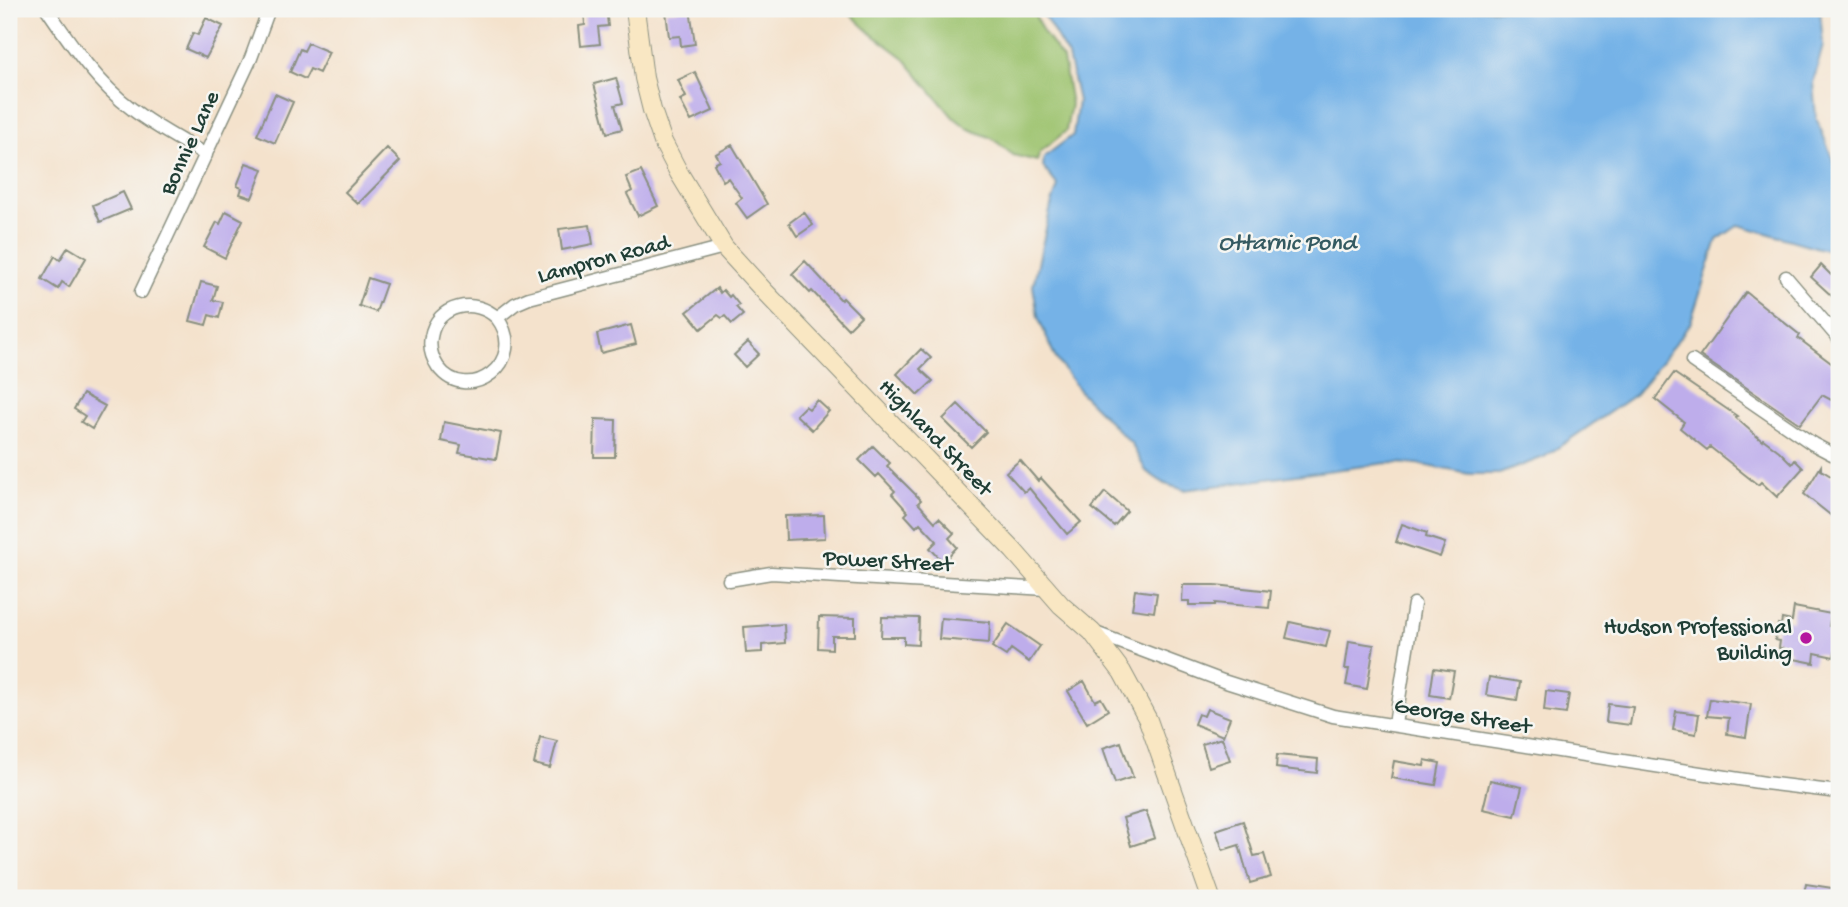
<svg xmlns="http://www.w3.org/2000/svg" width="1848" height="907" font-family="'Gochi Hand',sans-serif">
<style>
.green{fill:#9cc26d;stroke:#5e8050;stroke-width:2}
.water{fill:#75b2e7;stroke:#4a788e;stroke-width:2}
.building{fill:#beadeb}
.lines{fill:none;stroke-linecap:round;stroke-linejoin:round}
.street-casing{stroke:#8a9080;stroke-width:15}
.secondary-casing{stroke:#8a9080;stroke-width:20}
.street{stroke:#fff;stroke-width:12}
.secondary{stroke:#f9e7c3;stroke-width:18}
.poi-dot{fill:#b5179e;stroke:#f6f6f2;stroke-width:2.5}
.labels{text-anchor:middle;stroke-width:5;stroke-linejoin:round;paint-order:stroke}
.street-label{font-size:23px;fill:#1f3d34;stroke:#f6f6f2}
.poi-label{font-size:23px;fill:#1f3d34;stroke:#f6f6f2;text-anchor:end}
.water-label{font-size:24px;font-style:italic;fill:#345a61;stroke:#f6f6f2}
</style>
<rect width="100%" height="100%" fill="#f6f6f2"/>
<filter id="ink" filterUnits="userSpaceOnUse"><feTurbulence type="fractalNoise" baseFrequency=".0143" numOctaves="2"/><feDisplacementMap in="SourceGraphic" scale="14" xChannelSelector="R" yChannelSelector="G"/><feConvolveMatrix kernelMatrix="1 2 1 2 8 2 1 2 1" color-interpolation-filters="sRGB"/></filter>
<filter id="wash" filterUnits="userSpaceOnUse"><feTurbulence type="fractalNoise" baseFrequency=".00686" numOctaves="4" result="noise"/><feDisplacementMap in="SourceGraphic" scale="28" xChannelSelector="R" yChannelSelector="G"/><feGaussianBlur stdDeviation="1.57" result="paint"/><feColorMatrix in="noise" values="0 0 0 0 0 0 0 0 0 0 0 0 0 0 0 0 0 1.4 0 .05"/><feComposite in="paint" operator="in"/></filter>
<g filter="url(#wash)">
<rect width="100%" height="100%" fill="#f4e2cc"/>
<path class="green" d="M 845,9 L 1032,9 L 1043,32 L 1063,59 L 1071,104 L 1066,131 L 1040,152 L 1037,161 L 1013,155 L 992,138 L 969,129 L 952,116 L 903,57 L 872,34 Z"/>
<path class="water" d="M 1040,9 L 1820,9 L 1823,45 L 1813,83 L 1816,117 L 1839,175 L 1839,254 L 1739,225 L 1717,240 L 1690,324 L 1636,394 L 1544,457 L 1499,474 L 1469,474 L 1417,464 L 1387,463 L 1184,490 L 1165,484 L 1146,471 L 1131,443 L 1081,393 L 1055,357 L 1038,317 L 1033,286 L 1051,206 L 1058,186 L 1043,167 L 1044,157 L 1073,135 L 1078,101 L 1068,56 Z"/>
<g id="blocks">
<path class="building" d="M 606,9 L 608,26 L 598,27 L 600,44 L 581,46 L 579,26 L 585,25 L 584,10 Z
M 690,9 L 695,44 L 681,46 L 680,36 L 669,37 L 666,11 Z
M 206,18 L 223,26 L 206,58 L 186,49 L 193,33 L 198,35 Z
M 308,43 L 329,52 L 319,73 L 310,69 L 305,79 L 290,72 L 300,49 L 304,51 Z
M 695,72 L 713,111 L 691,121 L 680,100 L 686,97 L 678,80 Z
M 616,78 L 623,103 L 615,105 L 622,129 L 607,133 L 594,84 Z
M 275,94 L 293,102 L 275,143 L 257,135 Z
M 732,145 L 767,204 L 747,218 L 736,203 L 742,198 L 728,178 L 723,181 L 714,164 L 720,161 L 716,154 Z
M 387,148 L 400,161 L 358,204 L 345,192 Z
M 246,163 L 263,169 L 252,198 L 240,194 L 242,188 L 237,186 Z
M 641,171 L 658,206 L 638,216 L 627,194 L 632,191 L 626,177 Z
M 123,192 L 131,209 L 100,222 L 93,205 Z
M 226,211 L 243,220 L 225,258 L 204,247 L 217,222 L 220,224 Z
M 804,212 L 813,225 L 797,236 L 789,223 Z
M 590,225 L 593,244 L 562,250 L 559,229 Z
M 68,247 L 86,258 L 69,287 L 62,282 L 58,289 L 42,279 L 55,256 L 60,260 Z
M 805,261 L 841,300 L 843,298 L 861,316 L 848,329 L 812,291 L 810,293 L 792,274 Z
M 1821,265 L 1831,275 L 1839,266 L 1839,292 L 1834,298 L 1811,277 Z
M 368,278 L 386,284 L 376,312 L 359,306 Z
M 201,282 L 217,286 L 213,300 L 223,302 L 219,318 L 209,315 L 206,325 L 190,321 Z
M 717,288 L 720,293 L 723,290 L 729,297 L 731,295 L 739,305 L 736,307 L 743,315 L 732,324 L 725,316 L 722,318 L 718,315 L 701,329 L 687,312 Z
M 1746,292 L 1800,335 L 1798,338 L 1839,369 L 1839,404 L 1822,395 L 1800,424 L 1700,356 Z
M 631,325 L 636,344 L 601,353 L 597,334 Z
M 748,342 L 759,354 L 745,367 L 734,355 Z
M 921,349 L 931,358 L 920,369 L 933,381 L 918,395 L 897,374 Z
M 1674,373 L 1737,416 L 1735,417 L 1762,441 L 1763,439 L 1779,451 L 1792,464 L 1795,460 L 1803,468 L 1777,497 L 1761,482 L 1758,485 L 1710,447 L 1707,450 L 1680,428 L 1684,422 L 1655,399 Z
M 83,394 L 105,406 L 92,429 L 81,422 L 85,416 L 74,409 Z
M 817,400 L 829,411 L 812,430 L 796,415 L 805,406 L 809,409 Z
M 958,404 L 986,432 L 971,447 L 943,419 Z
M 595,419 L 616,420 L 615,457 L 594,457 Z
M 444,422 L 501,433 L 496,459 L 459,453 L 461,445 L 441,441 Z
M 873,446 L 890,463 L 887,466 L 921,500 L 918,503 L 935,522 L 939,518 L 954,533 L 949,538 L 957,547 L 943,562 L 930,548 L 937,541 L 920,523 L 916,527 L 905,515 L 908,512 L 892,494 L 895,491 L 879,474 L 876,477 L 859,460 Z
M 1020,460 L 1038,481 L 1041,478 L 1081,522 L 1067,534 L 1029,488 L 1024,492 L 1006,472 Z
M 1821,466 L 1821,470 L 1839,481 L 1839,522 L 1804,494 Z
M 1105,492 L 1127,511 L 1114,526 L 1092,508 Z
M 824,515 L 825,538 L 786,540 L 785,516 Z
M 1402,524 L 1427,533 L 1426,537 L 1445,543 L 1440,557 L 1396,542 Z
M 1183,585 L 1215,585 L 1271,591 L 1269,608 L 1215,603 L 1215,605 L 1189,605 L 1189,601 L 1182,601 Z
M 1135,590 L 1157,593 L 1154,612 L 1132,609 Z
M 1794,607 L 1831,614 L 1829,626 L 1835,628 L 1834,634 L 1838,635 L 1834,657 L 1815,653 L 1814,663 L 1789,658 L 1790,650 L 1779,648 L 1780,641 L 1775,640 L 1778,624 L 1781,625 L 1782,619 L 1792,621 Z
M 819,617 L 855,618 L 855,636 L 832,636 L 832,649 L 818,648 Z
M 882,617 L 919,618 L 918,645 L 904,644 L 904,637 L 881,637 Z
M 941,618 L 990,622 L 989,643 L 939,639 Z
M 1290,622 L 1330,631 L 1326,647 L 1286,638 Z
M 784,624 L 785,643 L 762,645 L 762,652 L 746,653 L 744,627 Z
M 1008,624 L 1040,646 L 1029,662 L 1011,649 L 1006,656 L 992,647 Z
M 1349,641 L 1374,645 L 1367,689 L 1346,685 L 1349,669 L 1345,669 Z
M 1434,668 L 1454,671 L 1449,698 L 1430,695 Z
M 1489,677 L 1520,682 L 1517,700 L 1486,695 Z
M 1084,681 L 1095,701 L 1101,698 L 1108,710 L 1087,723 L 1068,691 Z
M 1546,691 L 1569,694 L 1566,714 L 1544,711 Z
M 1710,699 L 1751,704 L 1746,737 L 1727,734 L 1729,718 L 1707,716 Z
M 1608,704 L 1633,707 L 1630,725 L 1606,722 Z
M 1207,709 L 1230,718 L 1223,736 L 1194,724 L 1198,714 L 1204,716 Z
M 1676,711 L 1699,714 L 1696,734 L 1673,730 Z
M 540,737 L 557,741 L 550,768 L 534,764 Z
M 1222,738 L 1230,760 L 1209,767 L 1202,744 Z
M 1121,742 L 1133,777 L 1115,783 L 1103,748 Z
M 1277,755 L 1318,759 L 1317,773 L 1276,768 Z
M 1425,760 L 1440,763 L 1436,785 L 1391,778 L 1394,761 L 1424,766 Z
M 1490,780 L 1522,787 L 1515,816 L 1483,809 Z
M 1146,811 L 1155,838 L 1131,846 L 1123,818 Z
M 1243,821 L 1254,856 L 1264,854 L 1271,877 L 1250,883 L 1239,845 L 1223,850 L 1216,830 Z
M 1806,884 L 1839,889 L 1839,898 L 1818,898 L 1804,895 Z"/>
</g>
</g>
<g filter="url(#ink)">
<use href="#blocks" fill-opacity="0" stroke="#8a9080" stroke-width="2"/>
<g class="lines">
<g class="street-casing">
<path id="street" d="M 47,9 C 71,44 97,83 132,109 C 155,127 181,140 206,155
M 1786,277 L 1839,339
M 141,292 L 251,58 L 269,9
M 497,318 C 530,361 468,407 438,367 C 432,358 429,347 431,337 C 436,304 476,297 497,318 L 515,304 L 529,298 L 724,247
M 1692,361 L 1813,444 L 1832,454 L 1839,453
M 729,580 L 771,573 L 1046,589
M 1093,632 L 1223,681 L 1333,716 L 1765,783 L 1839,792
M 1395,724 L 1414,604"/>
</g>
<g class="secondary-casing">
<path id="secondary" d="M 635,9 L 644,78 L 652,110 L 663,142 L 679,173 L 724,247 L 766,293 L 1013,550 L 1061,605 L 1092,632 L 1122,672 L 1148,720 L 1211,898"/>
</g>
<use href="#street" class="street"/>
<use href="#secondary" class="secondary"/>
</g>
</g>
<circle class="poi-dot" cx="1806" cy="638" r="7"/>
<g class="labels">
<g class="street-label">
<text transform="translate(188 142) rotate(-65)" y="8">Bonnie Lane</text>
<text transform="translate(603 257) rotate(-15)" y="8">Lampron Road</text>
<text transform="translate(937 436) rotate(46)" y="8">Highland Street</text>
<text transform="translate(888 559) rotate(3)" y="8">Power Street</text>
<text transform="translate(1463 714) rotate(9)" y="8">George Street</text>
</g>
<g class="poi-label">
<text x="1792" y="633">Hudson Professional<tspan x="1792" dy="26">Building</tspan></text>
</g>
<g class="water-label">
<text x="1287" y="249">Ottarnic Pond</text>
</g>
</g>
<rect width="1848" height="907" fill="none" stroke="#f6f6f2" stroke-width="35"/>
</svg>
